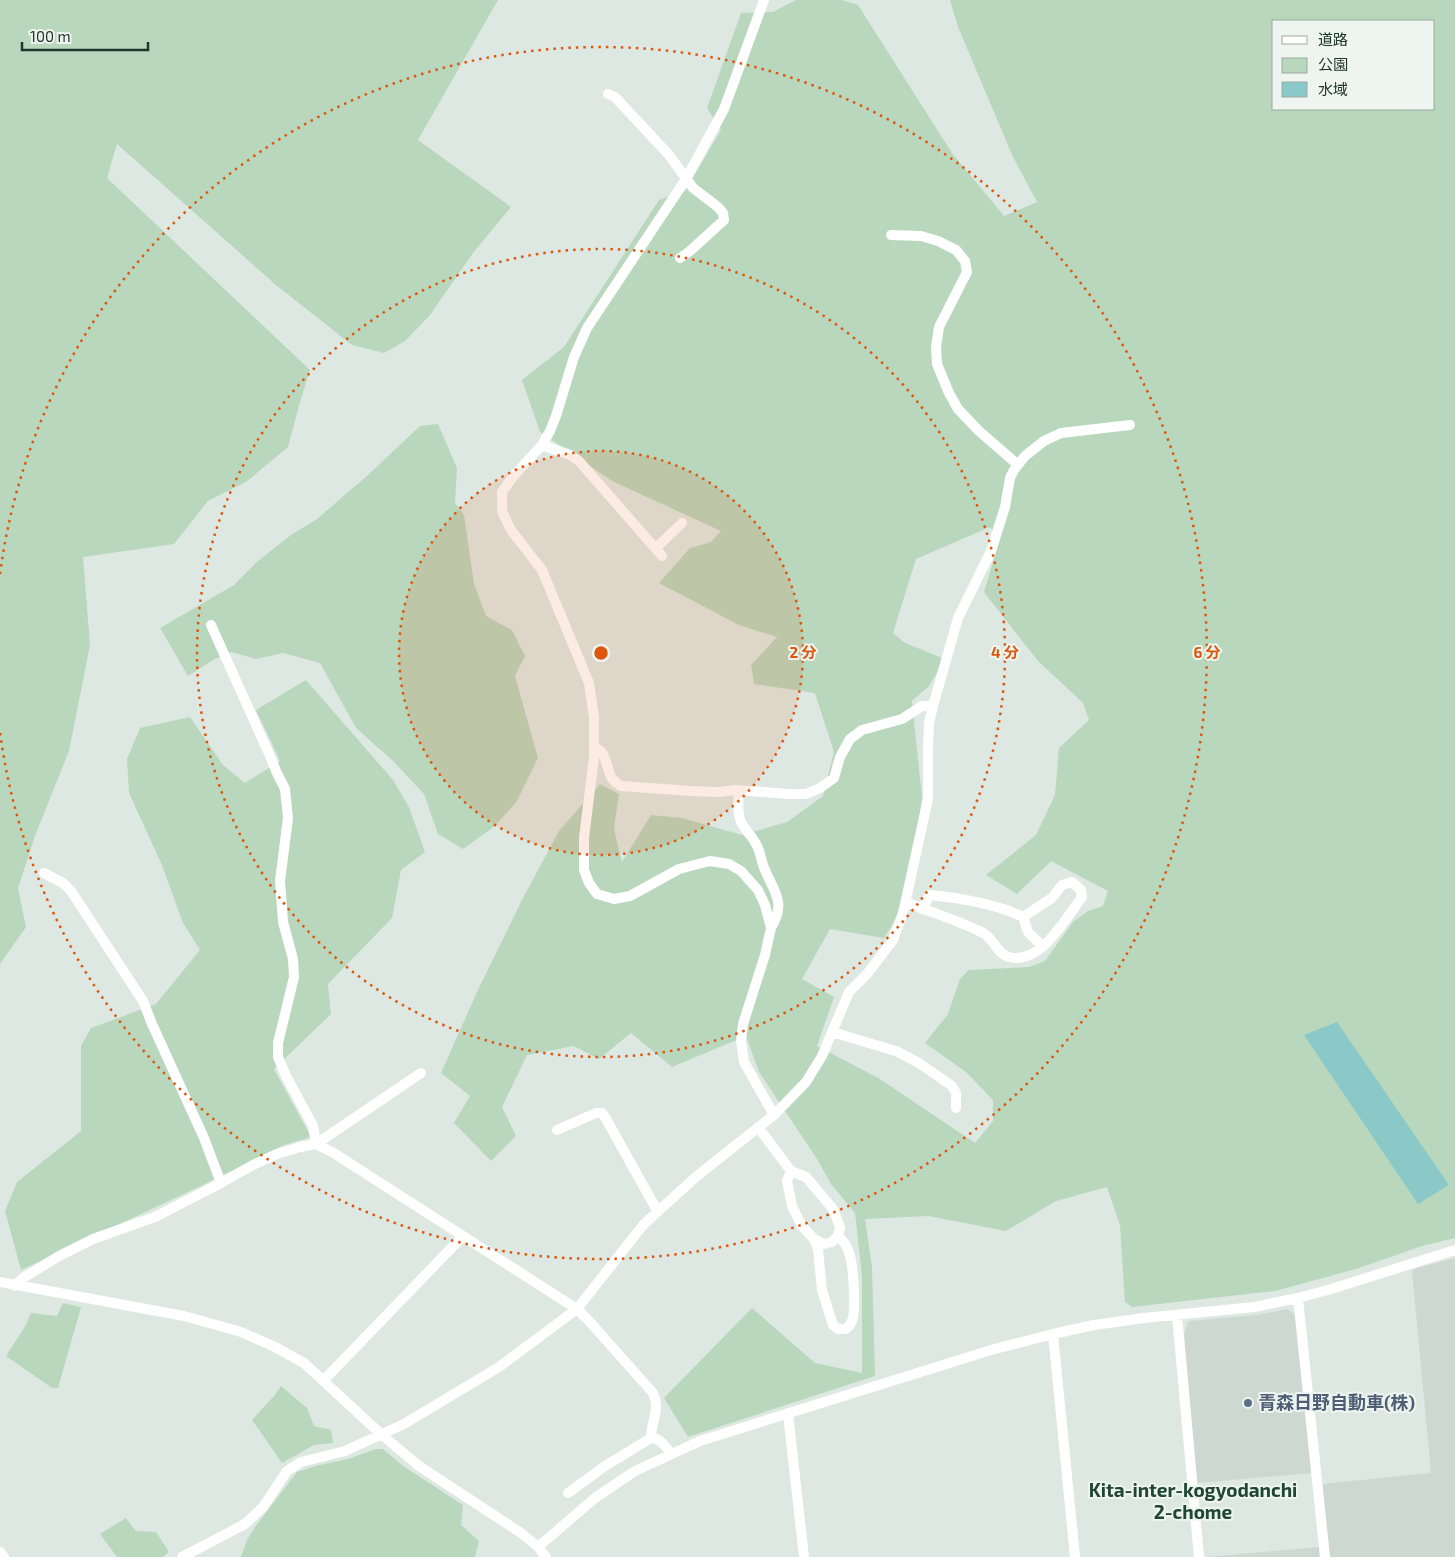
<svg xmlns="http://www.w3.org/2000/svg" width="1455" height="1557" font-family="'Exo 2','Noto Sans JP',sans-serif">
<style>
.built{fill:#cdd8d1}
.green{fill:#b9d7bc;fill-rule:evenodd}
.water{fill:#8bc8c8}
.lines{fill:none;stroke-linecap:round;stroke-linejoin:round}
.minor{stroke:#fff;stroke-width:10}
.ring{fill:none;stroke:#de570e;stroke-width:2.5;stroke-dasharray:2.5 5}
.service-dot{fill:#5c6f8a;stroke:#eef5f0;stroke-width:2}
.labels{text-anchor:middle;stroke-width:4;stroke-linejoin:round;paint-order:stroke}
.service-label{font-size:18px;font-weight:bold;fill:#4e5e75;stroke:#eef5f0;text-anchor:start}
.neighbourhood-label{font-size:19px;font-weight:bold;fill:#204636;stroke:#eef5f0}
.centre{fill:#de570e;stroke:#eef5f0;stroke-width:2.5}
.ring-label{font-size:15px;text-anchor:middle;font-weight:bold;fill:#de570e;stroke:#eef5f0;stroke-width:4;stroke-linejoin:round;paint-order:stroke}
</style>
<rect width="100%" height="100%" fill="#dee8e2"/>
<path class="built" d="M 1455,1258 L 1455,1557 L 1330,1557 L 1322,1484 L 1431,1473 L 1412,1271 L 1417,1268 Z
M 1287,1309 L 1296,1315 L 1312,1473 L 1197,1483 L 1184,1333 L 1189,1321 L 1257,1315 Z
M 1319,1547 L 1320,1557 L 1207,1557 Z"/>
<path class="green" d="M 0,0 L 498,0 L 418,140 L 511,207 L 473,253 L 430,315 L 405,341 L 384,353 L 352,345 L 276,285 L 117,144 L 107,178 L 310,370 L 300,402 L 288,447 L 246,482 L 208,501 L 174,544 L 83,557 L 90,645 L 69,751 L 35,836 L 18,888 L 26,927 L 0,964 Z
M 796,0 L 842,0 L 858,5 L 952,153 L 1004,216 L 1037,202 L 1013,157 L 958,27 L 950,0 L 1455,0 L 1455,1238 L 1422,1246 L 1356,1269 L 1275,1291 L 1132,1307 L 1125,1302 L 1120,1225 L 1107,1187 L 1056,1201 L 1006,1231 L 928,1216 L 865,1219 L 872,1267 L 875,1376 L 688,1437 L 664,1398 L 752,1308 L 815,1363 L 862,1373 L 862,1276 L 855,1213 L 831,1184 L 817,1159 L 759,1072 L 746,1036 L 672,1067 L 631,1033 L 599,1059 L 574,1046 L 527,1055 L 502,1107 L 516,1136 L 491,1161 L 454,1123 L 470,1096 L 441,1073 L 477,992 L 523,898 L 559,831 L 600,784 L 619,794 L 614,829 L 622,862 L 651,815 L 682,818 L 742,835 L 787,822 L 823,796 L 834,752 L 815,693 L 754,684 L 751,665 L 777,637 L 739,625 L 659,583 L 690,548 L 711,542 L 721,531 L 612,481 L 540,432 L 522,380 L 564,347 L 659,200 L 685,191 L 721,130 L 707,108 L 741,13 L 773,12 ZM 1274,21 L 1434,21 L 1434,109 L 1274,109 ZM 990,527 L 1000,539 L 984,592 L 1038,661 L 1083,703 L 1089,720 L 1059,748 L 1055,795 L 1036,835 L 986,875 L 1017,894 L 1051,861 L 1108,891 L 1103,906 L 1088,911 L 1073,922 L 1045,961 L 1029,967 L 969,970 L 960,979 L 948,1014 L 925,1043 L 966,1072 L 993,1100 L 993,1121 L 975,1143 L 880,1079 L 817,1046 L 834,997 L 802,979 L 830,929 L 884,938 L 895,920 L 911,878 L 922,798 L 912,701 L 929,686 L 945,659 L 905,643 L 893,633 L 916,559 Z
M 438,424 L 457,468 L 455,503 L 464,515 L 474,584 L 486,616 L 512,630 L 525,656 L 515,676 L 538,758 L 517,801 L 495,826 L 463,849 L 438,834 L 424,794 L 392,760 L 356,728 L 320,663 L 283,653 L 256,659 L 231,652 L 213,660 L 188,676 L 160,628 L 234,585 L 258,561 L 291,535 L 317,519 L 368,475 L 420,426 Z
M 306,680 L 393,780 L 409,807 L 425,852 L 401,870 L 392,918 L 328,984 L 331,1014 L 274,1069 L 311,1137 L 284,1145 L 205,1184 L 21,1270 L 5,1211 L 17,1182 L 81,1131 L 81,1046 L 91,1028 L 156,1004 L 200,950 L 183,923 L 161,863 L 129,793 L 127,759 L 140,728 L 190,717 L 223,765 L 245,783 L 280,761 L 256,710 Z
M 63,1303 L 81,1307 L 58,1388 L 52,1388 L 6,1356 L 26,1325 L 31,1313 L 57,1316 Z
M 281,1386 L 307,1408 L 314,1426 L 331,1430 L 333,1443 L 314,1445 L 282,1463 L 252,1420 L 274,1396 Z
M 376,1449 L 383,1449 L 403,1466 L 463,1505 L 461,1525 L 479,1541 L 475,1557 L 241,1557 L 247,1540 L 255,1527 L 297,1472 L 315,1466 L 348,1459 Z
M 126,1518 L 136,1531 L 156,1532 L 169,1552 L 163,1557 L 117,1557 L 100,1534 Z"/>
<path class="water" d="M 1337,1022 L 1449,1185 L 1418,1204 L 1304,1035 Z"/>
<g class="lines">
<path class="minor" d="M 764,0 L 724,109 L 686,179 L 587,328 L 574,357 L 556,416 L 550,431 L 542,445 L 512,478 L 502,492 L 502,511 L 511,530 L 542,570 L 589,683 L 594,717 L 594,757 L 584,838 L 584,870 L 589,883 L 597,894 L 614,899 L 630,896 L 679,869 L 710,861 L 729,864 L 741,871 L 758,890 L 765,905 L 771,928 L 765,955 L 743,1024 L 741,1041 L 744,1062 L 774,1115
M 608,94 L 615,97 L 669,155 L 693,188 L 718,207 L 723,213 L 724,220 L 690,251 L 680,258
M 891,235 L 921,236 L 938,241 L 956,250 L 965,261 L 967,272 L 939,327 L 936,347 L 937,364 L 949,393 L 958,409 L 979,431 L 1018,465
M 542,445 L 570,455 L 579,461 L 662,556
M 656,548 L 682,523
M 211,625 L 270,756 L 276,771 L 285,789 L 288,818 L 280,881 L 283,922 L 293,959 L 294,977 L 278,1043 L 278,1057 L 286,1076 L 313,1126 L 316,1144
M 594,746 C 594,747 600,751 601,751 C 610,763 605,778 621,786 L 691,791 L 718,792 L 736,790 L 789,794 L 806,794 L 820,788 L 834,778 L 840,757 L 850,739 L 862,730 L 902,719 L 922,706 L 933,706
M 739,791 C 738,801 737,812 741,822 C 745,830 752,836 756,844 C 761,852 761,862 765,870 C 775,893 786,903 771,928
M 44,873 L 63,883 L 71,891 L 143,1001 L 152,1024 L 204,1138 L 221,1183
M 906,902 C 928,911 956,920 977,930 C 982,932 987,935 990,939 C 996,945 1000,955 1009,957 C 1040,966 1066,918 1082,897 L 1081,890 L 1072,882 L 1062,885 L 1052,898 L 1023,917
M 922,909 L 930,895 C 959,898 997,904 1023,917 L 1028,932 L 1043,947
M 832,1032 L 896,1051 L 919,1063 L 952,1086 L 956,1093 L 956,1108
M 758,1127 L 791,1171 L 806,1177 L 833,1209 L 840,1227 L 838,1236 L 832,1242 L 824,1244 L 814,1239 L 802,1226 L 792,1206 L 787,1181 L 791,1171
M 557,1130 L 596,1113 L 602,1113 L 605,1117 L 658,1212
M 316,1144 L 332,1152 L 577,1309 L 589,1321 L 653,1393 C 661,1410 651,1420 651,1438
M 814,1239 L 818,1249 L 822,1290 L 833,1325 L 838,1329 L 846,1329 C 848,1327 850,1325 851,1323 C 857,1314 853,1267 850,1256 C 848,1248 844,1241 838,1236
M 0,1282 L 184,1316 L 241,1332 L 275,1347 L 304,1363 L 382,1435 L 419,1466 L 521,1533 L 538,1547 L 546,1557
M 15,1286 L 23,1278 L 59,1256 L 93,1239 L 155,1217 L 221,1183 L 253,1165 L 277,1154 L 300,1147 L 316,1144 L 421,1073
M 1298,1298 L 1325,1557
M 1177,1315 L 1199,1557
M 1053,1334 L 1075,1557
M 323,1381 L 462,1237
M 788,1414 L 804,1557
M 568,1493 L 605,1466 L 651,1438 C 661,1438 665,1447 671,1453
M 538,1547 L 595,1498 L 635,1471 L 700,1441 L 991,1350 L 1053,1334 L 1094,1325 L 1144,1318 L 1254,1307 L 1298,1298 L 1328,1290 L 1455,1250
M 0,1552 L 4,1557
M 182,1557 L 245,1524 L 263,1507 L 287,1471 L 301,1462 L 345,1451 L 404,1424 L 499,1367 L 577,1309 L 644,1224 L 697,1176 L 774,1115 L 806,1082 L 822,1056 L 849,992 L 867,974 L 893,940 L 903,913 L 928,799 L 928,751 L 929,723 L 933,706 L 958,618 L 991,551 L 1005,507 L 1010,478 L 1014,470 L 1025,456 L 1044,441 L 1061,433 L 1130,425"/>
</g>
<circle cx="601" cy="653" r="202" fill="#de570e" fill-opacity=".12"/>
<g class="ring">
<circle cx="601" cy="653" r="202"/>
<circle cx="601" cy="653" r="404"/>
<path d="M0 574A606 606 0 1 1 0 732"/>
</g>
<circle class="service-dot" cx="1248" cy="1403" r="5"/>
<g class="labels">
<g class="service-label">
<text x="1258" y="1409">青森日野自動車(株)</text>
</g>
<g class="neighbourhood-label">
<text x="1193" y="1497">Kita-inter-kogyodanchi<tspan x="1193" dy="22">2-chome</tspan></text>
</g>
</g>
<circle cx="601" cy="653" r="8" class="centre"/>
<g class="ring-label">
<text x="803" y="658">2 分</text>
<text x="1005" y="658">4 分</text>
<text x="1207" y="658">6 分</text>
</g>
<rect x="1272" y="20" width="162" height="90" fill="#eef5f0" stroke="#9ca9a2"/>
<rect x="1282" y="36" width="25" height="8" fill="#ffffff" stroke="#9ca9a2"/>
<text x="1318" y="45" font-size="15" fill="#21362d">道路</text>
<rect x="1282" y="58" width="25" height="15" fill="#b9d7bc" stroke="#9ca9a2"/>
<text x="1318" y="70" font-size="15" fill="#21362d">公園</text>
<rect x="1282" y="82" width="25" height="15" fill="#8bc8c8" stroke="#9ca9a2"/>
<text x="1318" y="95" font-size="15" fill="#21362d">水域</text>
<path d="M22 42v8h126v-8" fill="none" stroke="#21362d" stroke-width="2.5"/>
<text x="30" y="42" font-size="15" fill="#21362d" stroke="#eef5f0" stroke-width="4" paint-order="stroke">100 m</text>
</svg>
